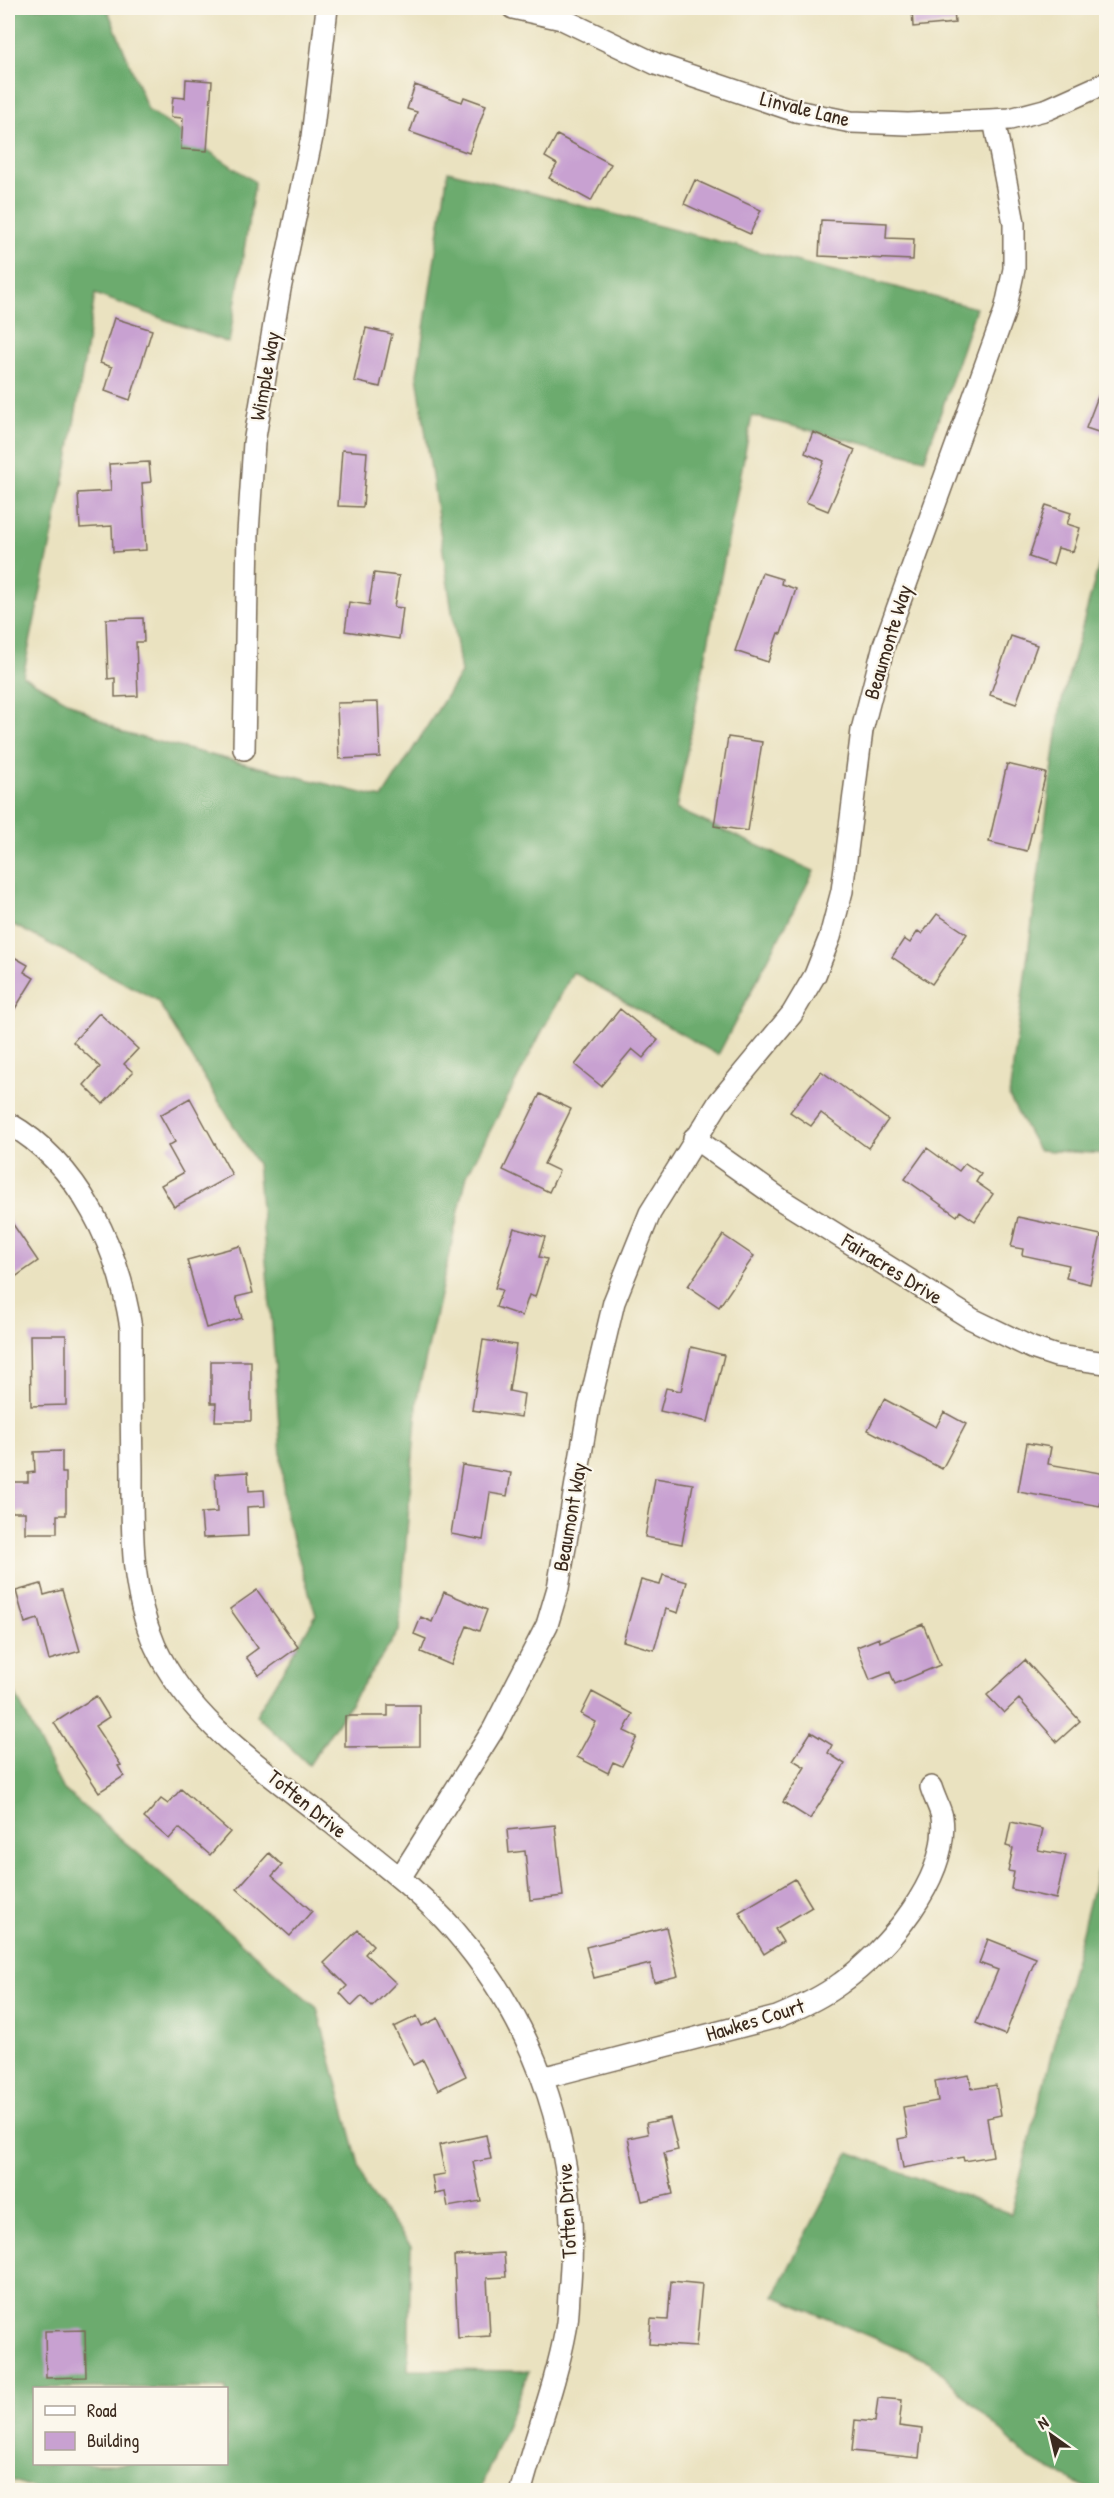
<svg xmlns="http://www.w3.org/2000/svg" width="1114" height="2498" font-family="'Patrick Hand',sans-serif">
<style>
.forest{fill:#6cab6e;stroke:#546a46;stroke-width:1.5;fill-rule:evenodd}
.building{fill:#c8a1d1}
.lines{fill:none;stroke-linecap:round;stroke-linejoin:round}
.street-casing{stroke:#786a57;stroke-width:24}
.street{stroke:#fff;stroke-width:21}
.labels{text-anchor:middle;stroke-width:4.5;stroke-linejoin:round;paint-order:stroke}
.street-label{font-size:21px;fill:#3b2a1e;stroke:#fbf7ec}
</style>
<rect width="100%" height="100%" fill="#fbf7ec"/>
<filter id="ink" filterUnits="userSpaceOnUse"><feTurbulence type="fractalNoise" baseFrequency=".0167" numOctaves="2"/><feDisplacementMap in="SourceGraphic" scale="12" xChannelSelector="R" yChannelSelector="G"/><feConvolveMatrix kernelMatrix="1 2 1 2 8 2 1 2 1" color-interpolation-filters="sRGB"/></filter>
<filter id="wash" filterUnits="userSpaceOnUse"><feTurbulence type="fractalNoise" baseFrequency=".008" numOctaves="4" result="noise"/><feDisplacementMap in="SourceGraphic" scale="24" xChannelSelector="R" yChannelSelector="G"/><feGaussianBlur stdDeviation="1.35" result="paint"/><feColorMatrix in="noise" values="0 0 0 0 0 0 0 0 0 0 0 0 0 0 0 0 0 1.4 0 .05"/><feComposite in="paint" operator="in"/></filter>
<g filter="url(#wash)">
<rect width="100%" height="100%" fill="#eae2c0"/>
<path class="forest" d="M 8,8 L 107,8 L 148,110 L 255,182 L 229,343 L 95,294 L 68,461 L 23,676 L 123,733 L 382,798 L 461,673 L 417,375 L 448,171 L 976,308 L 925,459 L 752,416 L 676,809 L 814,871 L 718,1055 L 573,972 L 467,1175 L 418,1393 L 399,1631 L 309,1765 L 256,1715 L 316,1615 L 285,1513 L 272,1326 L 257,1164 L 157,1000 L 8,922 Z
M 1106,539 L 1106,1154 L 1038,1150 L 1009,1097 L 1061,704 Z
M 8,1679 L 62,1788 L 317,2008 L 365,2187 L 411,2246 L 408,2370 L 529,2371 L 480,2490 L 40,2490 L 8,2479 ZM 34,2388 L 226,2388 L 226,2464 L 34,2464 Z
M 1106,1780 L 1106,2490 L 1091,2490 L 1030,2460 L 930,2362 L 774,2296 L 849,2152 L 1011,2214 L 1103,1848 Z"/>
<g id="blocks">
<path class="building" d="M 912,8 L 954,8 L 955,23 L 913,27 Z
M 186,79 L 212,81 L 207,151 L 181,149 L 183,118 L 171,117 L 173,97 L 185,98 Z
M 415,85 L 462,102 L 464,97 L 486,105 L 469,153 L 410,132 L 417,112 L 407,109 Z
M 557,135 L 611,164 L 591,201 L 549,178 L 557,164 L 545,157 Z
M 695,180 L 761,210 L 750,234 L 684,204 Z
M 821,220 L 887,223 L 886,238 L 914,239 L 913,260 L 819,256 Z
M 114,318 L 152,330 L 130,400 L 105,391 L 112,367 L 100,363 Z
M 366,328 L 392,334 L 380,387 L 354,381 Z
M 1105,378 L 1107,378 L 1107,435 L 1086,428 Z
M 813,432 L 855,450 L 828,511 L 806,502 L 824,461 L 805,453 Z
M 342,450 L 367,452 L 363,507 L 338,506 Z
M 149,462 L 151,482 L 142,483 L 146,550 L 113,552 L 112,526 L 80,528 L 78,493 L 111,491 L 109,464 Z
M 1046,505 L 1071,513 L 1067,524 L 1080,528 L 1073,552 L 1058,548 L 1053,565 L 1029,557 Z
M 374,573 L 399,576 L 394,607 L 403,608 L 399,639 L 345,631 L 349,602 L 369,605 Z
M 762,573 L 782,579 L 781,584 L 796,589 L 781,634 L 778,633 L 768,662 L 735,651 Z
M 143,618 L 144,642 L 136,642 L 138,696 L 115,697 L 115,678 L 108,679 L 106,619 Z
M 1011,636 L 1037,645 L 1016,704 L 990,695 Z
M 378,702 L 380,757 L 339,759 L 337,703 Z
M 728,737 L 762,742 L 748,831 L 714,826 Z
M 1007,764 L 1046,773 L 1027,851 L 989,842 Z
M 937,914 L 967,934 L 932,984 L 892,957 L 904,939 L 910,943 L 918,931 L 922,934 Z
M 14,957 L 28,965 L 24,972 L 34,978 L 8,1020 L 8,962 L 10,963 Z
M 620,1009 L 658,1040 L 643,1058 L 632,1049 L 601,1086 L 575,1065 Z
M 99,1013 L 138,1049 L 124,1064 L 133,1072 L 103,1104 L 84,1085 L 100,1067 L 73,1042 Z
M 821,1071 L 888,1120 L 868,1148 L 821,1113 L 811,1126 L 790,1112 Z
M 540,1094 L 571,1109 L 544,1164 L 559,1171 L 549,1192 L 503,1170 Z
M 190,1098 L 232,1175 L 174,1207 L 161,1185 L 183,1173 L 168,1146 L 175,1142 L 160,1115 Z
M 927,1148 L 959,1171 L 965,1163 L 981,1174 L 976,1182 L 993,1194 L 975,1221 L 960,1211 L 957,1216 L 905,1179 Z
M 8,1217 L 38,1261 L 8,1282 Z
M 1018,1217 L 1101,1235 L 1090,1284 L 1066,1278 L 1069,1265 L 1022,1255 L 1023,1249 L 1011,1247 Z
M 514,1228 L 545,1237 L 539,1257 L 547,1259 L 535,1297 L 529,1295 L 522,1316 L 496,1307 L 502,1290 L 495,1288 Z
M 723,1235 L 754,1256 L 719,1307 L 688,1286 Z
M 240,1246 L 253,1293 L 236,1297 L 242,1318 L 206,1328 L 187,1260 Z
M 30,1335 L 66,1335 L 66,1405 L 31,1406 Z
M 483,1340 L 516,1345 L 509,1391 L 524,1394 L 521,1417 L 472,1410 Z
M 691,1347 L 724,1355 L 708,1422 L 660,1411 L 666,1388 L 681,1391 Z
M 211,1361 L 251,1361 L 251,1421 L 215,1421 L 216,1403 L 211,1403 Z
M 884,1399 L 936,1427 L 944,1412 L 966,1424 L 942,1469 L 868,1430 Z
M 1027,1443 L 1051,1447 L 1048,1464 L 1106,1474 L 1100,1506 L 1018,1492 Z
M 62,1451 L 62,1473 L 66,1473 L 66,1515 L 57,1515 L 57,1533 L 25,1533 L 25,1512 L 8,1512 L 8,1482 L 28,1482 L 28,1473 L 35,1472 L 34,1452 Z
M 462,1465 L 511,1473 L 507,1496 L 490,1493 L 483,1540 L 451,1534 Z
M 248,1472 L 249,1491 L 264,1490 L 265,1506 L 247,1507 L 248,1536 L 203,1538 L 201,1513 L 217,1512 L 215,1474 Z
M 655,1478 L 693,1484 L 682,1544 L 645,1537 Z
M 663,1575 L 687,1582 L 678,1613 L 666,1609 L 654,1650 L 623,1641 L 641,1580 L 660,1585 Z
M 41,1584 L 44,1595 L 62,1590 L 80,1651 L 49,1660 L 38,1619 L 25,1623 L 16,1591 Z
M 257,1590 L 298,1647 L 259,1675 L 246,1657 L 258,1648 L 230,1609 Z
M 444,1592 L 487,1610 L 479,1631 L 467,1626 L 451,1665 L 421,1652 L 426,1639 L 414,1634 L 421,1617 L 432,1622 Z
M 923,1624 L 940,1665 L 895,1684 L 890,1672 L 870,1680 L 857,1647 L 879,1638 L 880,1642 Z
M 1025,1660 L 1080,1721 L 1057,1742 L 1019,1699 L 1004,1713 L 987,1695 Z
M 592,1692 L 633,1714 L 624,1731 L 637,1737 L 622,1766 L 613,1762 L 608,1773 L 577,1757 L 596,1722 L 581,1714 Z
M 96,1696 L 109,1717 L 95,1726 L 121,1765 L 118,1766 L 124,1776 L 99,1792 L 54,1723 Z
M 388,1705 L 420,1705 L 420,1746 L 345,1747 L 345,1716 L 388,1716 Z
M 811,1732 L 832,1745 L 828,1753 L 845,1764 L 810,1819 L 783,1802 L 805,1767 L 793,1760 Z
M 181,1789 L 230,1832 L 210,1855 L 179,1828 L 169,1839 L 144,1818 L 161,1799 L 168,1804 Z
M 1011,1822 L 1043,1829 L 1038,1850 L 1066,1855 L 1056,1899 L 1011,1889 L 1014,1872 L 1008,1871 L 1013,1848 L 1006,1846 Z
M 555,1825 L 563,1896 L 530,1900 L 525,1851 L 509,1853 L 507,1830 Z
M 269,1853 L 282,1865 L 272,1876 L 312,1911 L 290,1936 L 237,1889 Z
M 795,1879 L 812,1907 L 775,1929 L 783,1942 L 764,1954 L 739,1912 Z
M 666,1927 L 678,1976 L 654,1982 L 650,1964 L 594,1978 L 586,1947 Z
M 358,1930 L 373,1945 L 365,1954 L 396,1983 L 372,2007 L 362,1996 L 352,2006 L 340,1993 L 347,1986 L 324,1963 Z
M 988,1939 L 1036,1958 L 1005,2035 L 976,2023 L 998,1970 L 979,1963 Z
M 417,2016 L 422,2026 L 438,2018 L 466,2076 L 438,2090 L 423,2060 L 413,2065 L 394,2027 Z
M 969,2075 L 972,2089 L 996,2085 L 1001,2115 L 987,2118 L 993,2156 L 964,2161 L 963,2157 L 903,2168 L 898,2139 L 908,2137 L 903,2107 L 938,2101 L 935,2081 Z
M 670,2118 L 678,2150 L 664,2153 L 673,2194 L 642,2201 L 628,2138 L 648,2134 L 646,2123 Z
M 486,2135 L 491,2159 L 473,2162 L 481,2201 L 448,2207 L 445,2192 L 435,2194 L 432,2176 L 445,2174 L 439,2145 Z
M 504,2253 L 506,2277 L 487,2278 L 490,2336 L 458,2338 L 454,2256 Z
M 671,2281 L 702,2284 L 696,2347 L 649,2344 L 651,2319 L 668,2320 Z
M 85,2330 L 86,2377 L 46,2378 L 45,2331 Z
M 878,2398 L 902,2400 L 899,2426 L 922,2429 L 919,2458 L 852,2451 L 855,2420 L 875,2422 Z"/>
</g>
</g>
<g filter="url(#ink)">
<use href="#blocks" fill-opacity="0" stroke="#786a57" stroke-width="1.5"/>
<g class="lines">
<g class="street-casing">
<path id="street" d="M 513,8 L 562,19 L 656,64 L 796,111 L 851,122 L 908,124 L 1010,119 L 1048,109 L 1106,83
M 244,749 L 248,533 L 254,443 L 280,289 L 312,137 L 327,8
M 8,1123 C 80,1164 119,1249 131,1328 C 131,1375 131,1422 132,1469 C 132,1530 130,1589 155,1646 C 191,1724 268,1772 333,1824 C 374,1858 419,1890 454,1930 C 540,2029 580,2153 570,2283 C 568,2298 569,2314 566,2329 C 556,2384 535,2437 521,2490
M 694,1138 L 783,1201 L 972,1319 L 1032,1348 L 1056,1356 L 1106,1363
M 400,1878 L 493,1730 L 547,1625 L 558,1588 L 589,1407 L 614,1302 L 650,1213 L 719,1102 L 792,1014 L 815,975 L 830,937 L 842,891 L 862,730 L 884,645 L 1005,311 L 1014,269 L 1014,223 L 994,120
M 542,2078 L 777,2017 C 799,2008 821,1998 841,1983 C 886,1951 950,1878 942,1817 C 940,1808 934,1797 931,1787"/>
</g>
<use href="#street" class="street"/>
</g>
</g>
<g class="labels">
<g class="street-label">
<text transform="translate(805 109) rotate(14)" y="7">Linvale Lane</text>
<text transform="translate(265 376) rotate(-80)" y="7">Wimple Way</text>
<text transform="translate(888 642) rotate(-73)" y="7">Beaumonte Way</text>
<text transform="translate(892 1269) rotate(32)" y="7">Fairacres Drive</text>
<text transform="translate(570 1517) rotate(-80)" y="7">Beaumont Way</text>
<text transform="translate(307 1804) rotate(39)" y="7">Totten Drive</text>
<text transform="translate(755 2020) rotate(-17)" y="7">Hawkes Court</text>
<text transform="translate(567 2211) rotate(-93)" y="7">Totten Drive</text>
</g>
</g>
<rect width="1114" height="2498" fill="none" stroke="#fbf7ec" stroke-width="30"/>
<rect x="33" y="2387" width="195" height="78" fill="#fbf7ec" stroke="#aea59a" stroke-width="1.5"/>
<rect x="45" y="2406" width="30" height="9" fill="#ffffff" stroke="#aea59a" stroke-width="1.5"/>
<text x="87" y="2417" font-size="18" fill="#3b2a1e">Road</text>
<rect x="45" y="2432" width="30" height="18" fill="#c8a1d1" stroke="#aea59a" stroke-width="1.5"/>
<text x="87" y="2447" font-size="18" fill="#3b2a1e">Building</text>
<g transform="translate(1051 2435) rotate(326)" stroke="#fbf7ec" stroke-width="4.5" paint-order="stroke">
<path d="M0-4.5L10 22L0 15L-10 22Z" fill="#3b2a1e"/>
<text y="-9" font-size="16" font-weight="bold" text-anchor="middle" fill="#3b2a1e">N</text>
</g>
</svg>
